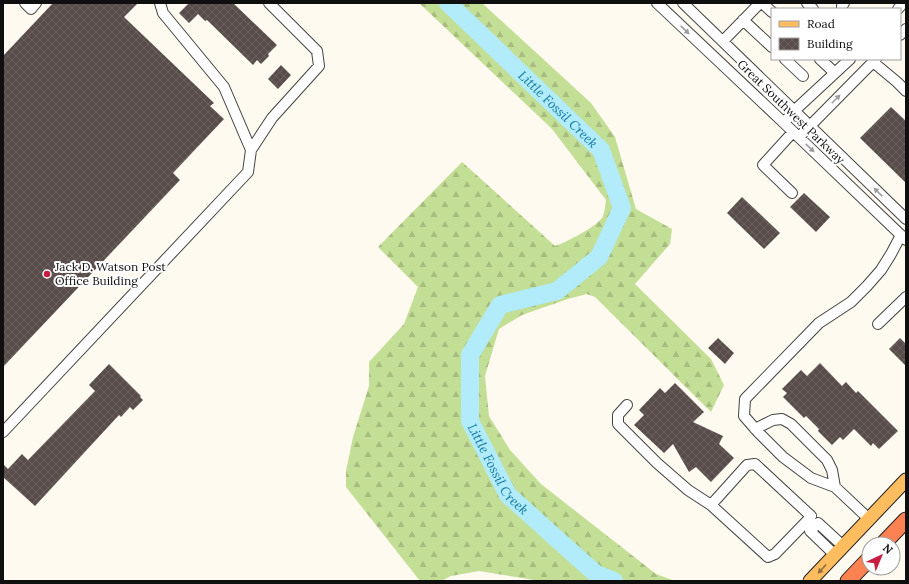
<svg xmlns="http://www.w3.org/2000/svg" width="909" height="584" font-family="Lora,serif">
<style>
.forest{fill:url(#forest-firs)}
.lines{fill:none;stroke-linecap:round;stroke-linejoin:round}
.river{stroke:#b2ebfa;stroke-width:18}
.building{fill:url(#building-cross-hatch)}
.minor-casing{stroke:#424242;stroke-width:12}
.major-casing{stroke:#202020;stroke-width:15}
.highway-casing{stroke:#202020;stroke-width:17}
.minor{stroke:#fff;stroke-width:10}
.major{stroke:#ffbd60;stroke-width:13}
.highway{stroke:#fd8251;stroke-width:15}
.oneway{fill:#9f9f9f}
.oneway2{fill:#936f3c}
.poi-dot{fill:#c81d43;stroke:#fff;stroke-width:1.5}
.labels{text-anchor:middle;stroke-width:4;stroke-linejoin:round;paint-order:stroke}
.street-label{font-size:12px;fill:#0f0f0f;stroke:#fff}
.poi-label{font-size:12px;fill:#0f0f0f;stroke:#fff;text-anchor:start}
.water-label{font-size:13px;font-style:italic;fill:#0f7aa1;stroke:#fff}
</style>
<defs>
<pattern id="forest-firs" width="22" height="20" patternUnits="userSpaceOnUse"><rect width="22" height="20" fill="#c3de95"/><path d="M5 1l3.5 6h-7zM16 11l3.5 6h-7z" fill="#a6bd7f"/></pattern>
<pattern id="building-cross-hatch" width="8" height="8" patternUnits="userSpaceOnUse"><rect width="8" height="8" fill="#584d4a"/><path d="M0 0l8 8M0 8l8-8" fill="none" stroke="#6b6260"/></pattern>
</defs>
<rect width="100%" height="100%" fill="#fffaf0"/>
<path class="forest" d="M 419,3 L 482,3 L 591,103 L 615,137 L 636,209 L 672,229 L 670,244 L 635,284 L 711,359 L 724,385 L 711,412 L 595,297 L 587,294 L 568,299 L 522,315 L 499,329 L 485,376 L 489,416 L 510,450 L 541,484 L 656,574 L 675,581 L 540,581 L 479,571 L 451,576 L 441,581 L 420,581 L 346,487 L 346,471 L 353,437 L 369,386 L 369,362 L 404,324 L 418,287 L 378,247 L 462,162 L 470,169 L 555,246 C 565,243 600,225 603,216 C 605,211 605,205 606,200 L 552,129 Z"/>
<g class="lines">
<path class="river" id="s1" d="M 448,3 L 601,150 L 622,208 L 599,257 L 557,291 L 500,305 L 470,355 L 470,421 L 508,495 L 596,574 L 614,581"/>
</g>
<path class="building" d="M 53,3 L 138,3 L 124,17 L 214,103 L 210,106 L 224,119 L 173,173 L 180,180 L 3,367 L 3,56 Z
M 189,3 L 233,3 L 277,45 L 268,54 L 269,56 L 261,64 L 257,60 L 253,65 L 207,20 L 205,21 L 198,14 L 189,23 L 179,13 Z
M 281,65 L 291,75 L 278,89 L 268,79 Z
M 891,107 L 906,121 L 906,183 L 860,138 Z
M 804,193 L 830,217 L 816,232 L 790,207 Z
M 742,197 L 780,233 L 764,249 L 727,213 Z
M 718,338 L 734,353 L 725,364 L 708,348 Z
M 900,338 L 906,344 L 906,366 L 889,349 Z
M 820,363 L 842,386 L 846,382 L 856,393 L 858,391 L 898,431 L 879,449 L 873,443 L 871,446 L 854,429 L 843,440 L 840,437 L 832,445 L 818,431 L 819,429 L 806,416 L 804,418 L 783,397 L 787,393 L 782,389 L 801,370 L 807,376 Z
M 109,364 L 141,396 L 140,397 L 143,400 L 133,410 L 130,407 L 121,417 L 119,415 L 35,506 L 3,477 L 3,464 L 8,469 L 22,454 L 28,460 L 95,391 L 89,385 Z
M 675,383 L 704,412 L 693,422 L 723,436 L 719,444 L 734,458 L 711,482 L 696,467 L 689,472 L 673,444 L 664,453 L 634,425 L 644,415 L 639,410 L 660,388 L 665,393 Z"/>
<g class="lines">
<g class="minor-casing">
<path id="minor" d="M 25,3 L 31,9 L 36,3
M 657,3 L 784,123 L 906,240
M 683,3 L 906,219
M 762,3 L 772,12
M 807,3 L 813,9
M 842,9 L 842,6 L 844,3
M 898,9 L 903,3
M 743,20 L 772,47
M 900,35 L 906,29
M 723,41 L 760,3
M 785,59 L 803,76
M 820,59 L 835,73
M 873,62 L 897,82 L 906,91
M 784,123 L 794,111 L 850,59
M 799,137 L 876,59
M 251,150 L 272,118 L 319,66 L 317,51 L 269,3
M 792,193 L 763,165 L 793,132
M 878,324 L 906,297
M 627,405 L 618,415 L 618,424 L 657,463 L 688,490 L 711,505 L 768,557 L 775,554 L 807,521 L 813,527
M 755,429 L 773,420 L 782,419 L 791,424 L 827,460 L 832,470 L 835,487
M 3,432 L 248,172 L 251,150 L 224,87 L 163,13 L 160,3
M 711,505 L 747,465 L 755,464 L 811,516 L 807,521
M 869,519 L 835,487 L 811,478 L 783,457 L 758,432 L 744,416 L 745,399 L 819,323 L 851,302 L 867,286 L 881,270 L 891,254 L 901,235
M 835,555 L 810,531 L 818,523 L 843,546"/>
</g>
<g class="major-casing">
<path id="major" d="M 810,581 L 906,480"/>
</g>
<g class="highway-casing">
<path id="highway" d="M 883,544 L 906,520
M 848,581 L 869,559"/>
</g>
<use href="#minor" class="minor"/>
<use href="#major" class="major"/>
<use href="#highway" class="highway"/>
</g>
<defs><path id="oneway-solid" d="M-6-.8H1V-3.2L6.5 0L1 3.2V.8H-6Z"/></defs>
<g class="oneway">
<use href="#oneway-solid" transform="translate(685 30) rotate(43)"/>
<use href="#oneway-solid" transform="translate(836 99) rotate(-45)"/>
<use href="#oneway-solid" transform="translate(810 148) rotate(44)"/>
<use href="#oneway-solid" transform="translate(878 192) rotate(-136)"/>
</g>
<use class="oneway2" href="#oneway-solid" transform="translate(822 569) rotate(133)"/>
<circle class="poi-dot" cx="47" cy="274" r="4"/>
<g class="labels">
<g class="street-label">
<text transform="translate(791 112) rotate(44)" y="4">Great Southwest Parkway</text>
</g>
<g class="poi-label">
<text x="55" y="271">Jack D. Watson Post<tspan x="55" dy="14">Office Building</tspan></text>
</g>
<g class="water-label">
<text dy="5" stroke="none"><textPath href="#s1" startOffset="153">Little Fossil Creek</textPath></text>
<text dy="5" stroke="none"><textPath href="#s1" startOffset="621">Little Fossil Creek</textPath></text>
</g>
</g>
<rect width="909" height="584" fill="none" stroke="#0f0f0f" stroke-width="8"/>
<rect x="771" y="8" width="130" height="52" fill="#ffffff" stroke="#9f9f9f"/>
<rect x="779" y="21" width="20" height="6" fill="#ffbd60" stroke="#9f9f9f"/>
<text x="807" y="28" font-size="12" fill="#0f0f0f">Road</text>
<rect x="779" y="38" width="20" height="12" fill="url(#building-cross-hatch)" stroke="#9f9f9f"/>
<text x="807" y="48" font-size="12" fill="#0f0f0f">Building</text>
<g transform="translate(881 556) rotate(44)"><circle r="19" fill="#ffffff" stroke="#9f9f9f"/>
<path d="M0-3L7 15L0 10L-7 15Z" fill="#c81d43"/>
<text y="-6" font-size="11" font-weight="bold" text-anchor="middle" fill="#0f0f0f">N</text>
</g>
</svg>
